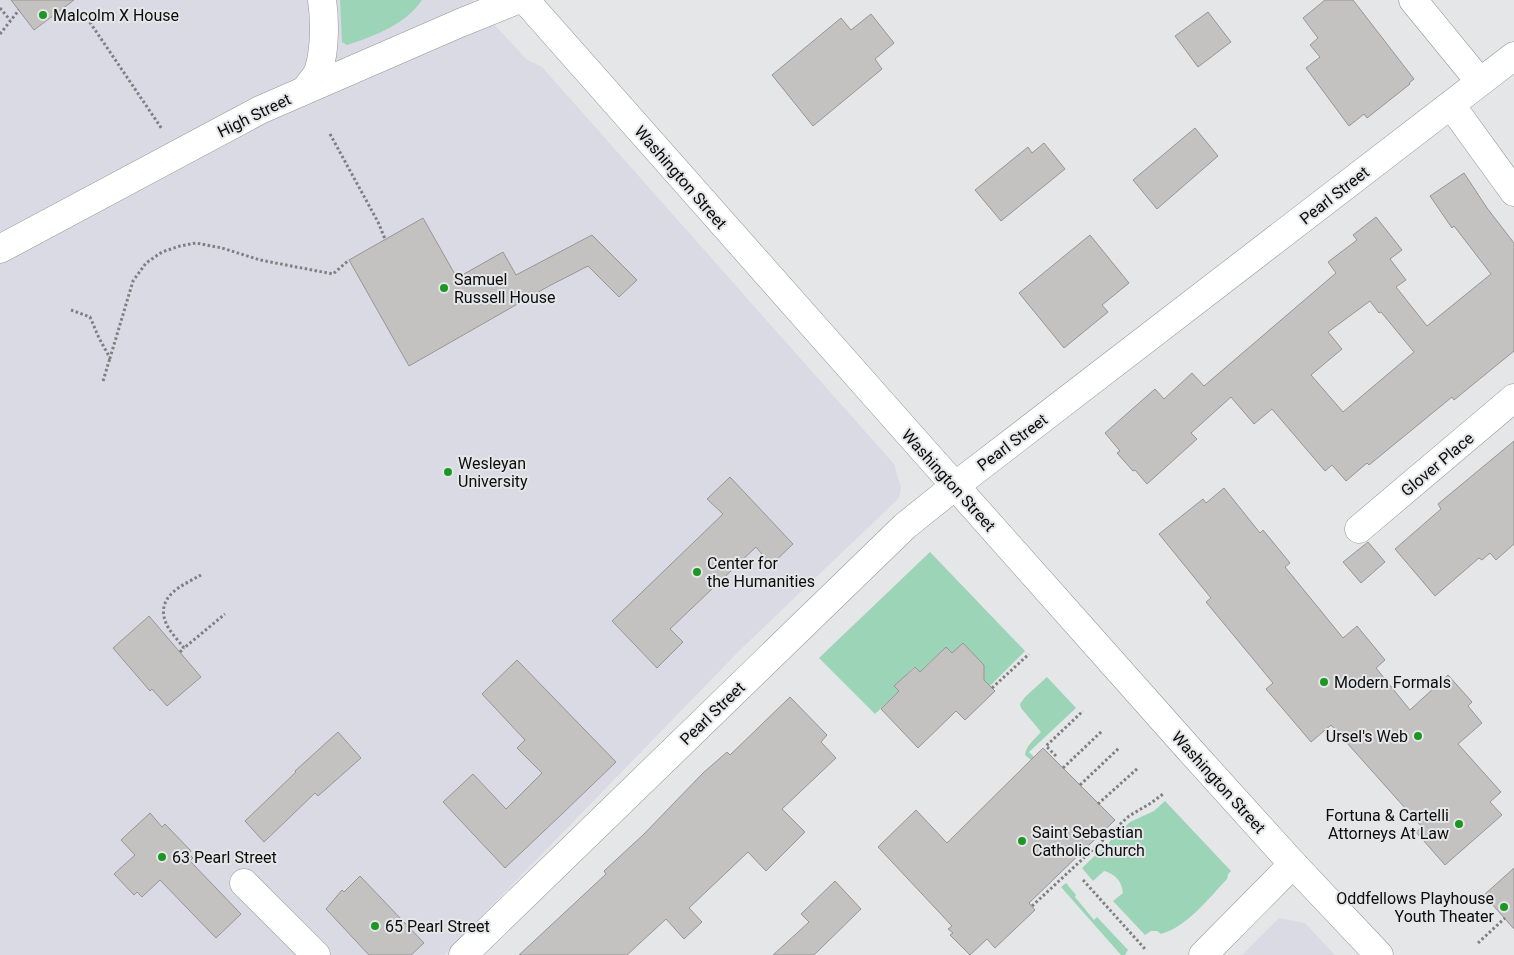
<svg xmlns="http://www.w3.org/2000/svg" width="1514" height="955" font-family="Roboto,sans-serif">
<style>
.built{fill:#d9dae4}
.green{fill:#9cd4b7}
.building{fill:#c4c1c1;stroke:#989594;fill-rule:evenodd}
.lines{fill:none;stroke-linecap:round;stroke-linejoin:round}
.minor-casing{stroke:#949497;stroke-width:29}
.tertiary-casing{stroke:#949497;stroke-width:29}
.trunk-casing{stroke:#949497;stroke-width:29}
.path{stroke:#7e7f80;stroke-width:3;stroke-dasharray:2.5 2.5;stroke-linecap:butt}
.minor{stroke:#fff;stroke-width:28}
.tertiary{stroke:#fff;stroke-width:28}
.trunk{stroke:#fff;stroke-width:28}
.poi-dot{fill:#1e9626;stroke:#e5e6e8;stroke-width:2}
.labels{text-anchor:middle;stroke-width:4;stroke-linejoin:round;paint-order:stroke}
.poi-label{font-size:16px;fill:#0c0c0d;stroke:#e5e6e8;text-anchor:start}
.street-label{font-size:16px;fill:#0c0c0d;stroke:#e5e6e8}
</style>
<rect width="100%" height="100%" fill="#e5e6e8"/>
<path class="built" d="M 0,0 L 472,0 L 526,59 L 542,67 L 894,464 L 901,488 L 899,498 L 739,651 L 444,955 L 0,955 Z
M 1279,918 L 1305,923 L 1335,955 L 1242,955 Z"/>
<path class="green" d="M 340,0 L 422,0 C 405,25 374,36 347,45 L 342,42 Z
M 930,552 L 1025,651 L 990,686 L 984,680 L 984,665 L 952,653 L 946,647 L 920,672 L 914,667 L 895,686 L 899,691 L 875,714 L 819,658 Z
M 1047,677 L 1076,708 L 1029,752 L 1034,757 L 1031,760 L 1025,755 C 1026,745 1035,739 1041,732 L 1021,708 L 1020,704 L 1025,697 Z
M 1165,801 L 1231,871 L 1228,874 L 1227,879 C 1208,899 1188,926 1161,934 L 1157,931 L 1151,931 L 1145,935 L 1113,901 L 1123,893 C 1122,881 1115,874 1104,871 L 1093,881 L 1082,868 L 1130,822 L 1154,811 Z
M 1066,883 L 1076,895 L 1075,897 L 1094,920 L 1097,917 L 1128,950 L 1125,955 L 1121,955 L 1061,887 Z"/>
<path class="building" d="M 11,0 L 74,0 L 34,30 Z
M 1325,0 L 1353,0 L 1414,79 L 1409,83 L 1410,84 L 1367,118 L 1364,114 L 1349,126 L 1306,68 L 1320,57 L 1310,45 L 1318,38 L 1303,18 Z
M 1208,12 L 1231,42 L 1198,67 L 1175,36 Z
M 871,14 L 894,43 L 875,59 L 882,69 L 813,126 L 772,75 L 841,18 L 851,30 Z
M 1195,128 L 1218,156 L 1157,209 L 1133,180 Z
M 1044,143 L 1065,169 L 1001,221 L 975,190 L 1028,147 L 1032,153 Z
M 1464,173 L 1487,208 L 1514,243 L 1514,351 L 1454,400 L 1452,397 L 1369,465 L 1367,463 L 1346,481 L 1332,465 L 1325,471 L 1272,409 L 1254,424 L 1231,397 L 1191,433 L 1197,439 L 1147,484 L 1135,470 L 1133,471 L 1117,453 L 1120,451 L 1105,433 L 1155,389 L 1164,399 L 1192,373 L 1204,386 L 1336,273 L 1328,262 L 1357,240 L 1353,235 L 1376,217 L 1402,250 L 1390,259 L 1406,280 L 1396,287 L 1427,326 L 1491,274 L 1454,226 L 1452,228 L 1430,196 ZM 1370,301 L 1379,313 L 1381,312 L 1414,352 L 1343,412 L 1311,375 L 1342,349 L 1328,332 Z
M 423,218 L 457,278 L 503,252 L 516,275 L 592,235 L 637,280 L 619,297 L 588,266 L 549,286 L 409,366 L 349,260 Z
M 1090,235 L 1129,283 L 1102,305 L 1108,312 L 1064,348 L 1019,293 Z
M 1514,441 L 1514,544 L 1496,560 L 1490,553 L 1482,560 L 1479,558 L 1435,596 L 1395,549 L 1441,509 L 1438,504 Z
M 730,477 L 793,544 L 771,565 L 756,547 L 670,629 L 683,642 L 657,668 L 612,621 L 723,514 L 707,499 Z
M 1224,488 L 1260,533 L 1263,530 L 1290,563 L 1285,567 L 1343,638 L 1357,626 L 1385,660 L 1376,668 L 1410,710 L 1448,675 L 1472,702 L 1468,706 L 1482,723 L 1458,744 L 1501,792 L 1490,802 L 1502,815 L 1445,865 L 1416,832 L 1422,827 L 1331,725 L 1311,742 L 1266,689 L 1273,683 L 1206,602 L 1211,598 L 1159,534 L 1203,499 L 1206,503 Z
M 1368,542 L 1385,562 L 1361,583 L 1343,562 Z
M 149,616 L 201,677 L 167,706 L 152,689 L 150,691 L 113,648 Z
M 963,643 L 984,665 L 984,680 L 995,691 L 965,720 L 956,711 L 918,748 L 881,709 L 899,691 L 894,686 L 915,667 L 920,672 L 946,647 L 952,653 Z
M 517,660 L 616,762 L 562,814 L 505,868 L 443,802 L 473,774 L 506,809 L 542,773 L 517,748 L 525,740 L 482,694 Z
M 790,697 L 827,735 L 821,742 L 836,758 L 782,809 L 805,832 L 766,871 L 748,852 L 689,908 L 702,922 L 684,939 L 666,919 L 627,955 L 519,955 L 606,874 L 604,871 L 644,834 L 703,773 L 727,752 L 730,755 Z
M 338,732 L 361,758 L 318,796 L 315,793 L 264,842 L 245,821 L 296,772 L 295,771 Z
M 1043,748 L 1115,820 L 1029,903 L 1035,910 L 995,948 L 987,939 L 970,955 L 950,935 L 953,933 L 948,929 L 952,926 L 878,847 L 916,810 L 947,843 Z
M 150,813 L 162,827 L 165,824 L 191,851 L 189,854 L 193,858 L 190,861 L 241,914 L 216,938 L 160,880 L 142,897 L 137,892 L 134,895 L 114,874 L 135,855 L 121,840 Z
M 1514,868 L 1514,929 L 1484,895 Z
M 360,876 L 424,943 L 411,955 L 369,955 L 326,909 L 342,890 L 344,892 Z
M 835,881 L 861,909 L 814,955 L 773,955 L 809,922 L 801,914 Z"/>
<g class="lines">
<g class="minor-casing">
<path id="minor" d="M 1413,0 L 1480,82
M 306,89 C 310,83 317,76 319,69 C 325,49 325,20 322,0
M 1451,105 L 1514,192
M 1359,529 L 1514,398
M 244,883 L 316,955
M 463,955 L 905,526 L 955,486 L 1514,56
M 1203,955 L 1293,864"/>
</g>
<g class="tertiary-casing">
<path id="tertiary" d="M 0,249 L 260,110 L 460,23 L 517,0"/>
</g>
<g class="trunk-casing">
<path id="trunk" d="M 525,0 L 933,461 L 1189,749 L 1293,864 L 1379,955"/>
</g>
<path class="path" d="M 0,8 L 10,20
M 87,18 L 162,129
M 0,34 L 19,10
M 330,134 L 378,222 L 385,239
M 71,310 L 90,317 L 99,338 L 110,358 L 133,281 L 146,263 L 162,252 L 180,246 L 196,243 L 222,248 L 260,260 L 333,274 L 349,260
M 103,381 L 110,358
M 201,575 C 183,585 155,596 166,623 C 169,631 178,640 184,648 L 225,614
M 180,652 L 184,648
M 992,688 L 1029,654
M 1056,756 L 1046,746 L 1083,711
M 1063,768 L 1102,731
M 1080,785 L 1119,748
M 1098,804 L 1138,768
M 1083,880 L 1145,949
M 1032,906 L 1129,816 L 1151,803 L 1163,794
M 1478,943 L 1505,918"/>
<use href="#minor" class="minor"/>
<use href="#tertiary" class="tertiary"/>
<use href="#trunk" class="trunk"/>
</g>
<g class="poi-dot">
<circle cx="43" cy="15" r="5"/>
<circle cx="444" cy="288" r="5"/>
<circle cx="448" cy="472" r="5"/>
<circle cx="697" cy="572" r="5"/>
<circle cx="1324" cy="682" r="5"/>
<circle cx="1418" cy="736" r="5"/>
<circle cx="1459" cy="824" r="5"/>
<circle cx="1022" cy="841" r="5"/>
<circle cx="162" cy="857" r="5"/>
<circle cx="1504" cy="907" r="5"/>
<circle cx="375" cy="926" r="5"/>
</g>
<g class="labels">
<g class="poi-label">
<text x="53" y="21">Malcolm X House</text>
<text x="454" y="285">Samuel<tspan x="454" dy="18">Russell House</tspan></text>
<text x="458" y="469">Wesleyan<tspan x="458" dy="18">University</tspan></text>
<text x="707" y="569">Center for<tspan x="707" dy="18">the Humanities</tspan></text>
<text x="1334" y="688">Modern Formals</text>
<text x="1408" y="742" text-anchor="end">Ursel's Web</text>
<text x="1449" y="821" text-anchor="end">Fortuna &amp; Cartelli<tspan x="1449" dy="18">Attorneys At Law</tspan></text>
<text x="1032" y="838">Saint Sebastian<tspan x="1032" dy="18">Catholic Church</tspan></text>
<text x="172" y="863">63 Pearl Street</text>
<text x="1494" y="904" text-anchor="end">Oddfellows Playhouse<tspan x="1494" dy="18">Youth Theater</tspan></text>
<text x="385" y="932">65 Pearl Street</text>
</g>
<g class="street-label">
<text transform="translate(254 115) rotate(-26)" y="6">High Street</text>
<text transform="translate(681 177) rotate(49)" y="6">Washington Street</text>
<text transform="translate(1334 195) rotate(-38)" y="6">Pearl Street</text>
<text transform="translate(1012 442) rotate(-37)" y="6">Pearl Street</text>
<text transform="translate(1437 464) rotate(-40)" y="6">Glover Place</text>
<text transform="translate(949 480) rotate(48)" y="6">Washington Street</text>
<text transform="translate(712 713) rotate(-44)" y="6">Pearl Street</text>
<text transform="translate(1219 782) rotate(48)" y="6">Washington Street</text>
</g>
</g>
</svg>
